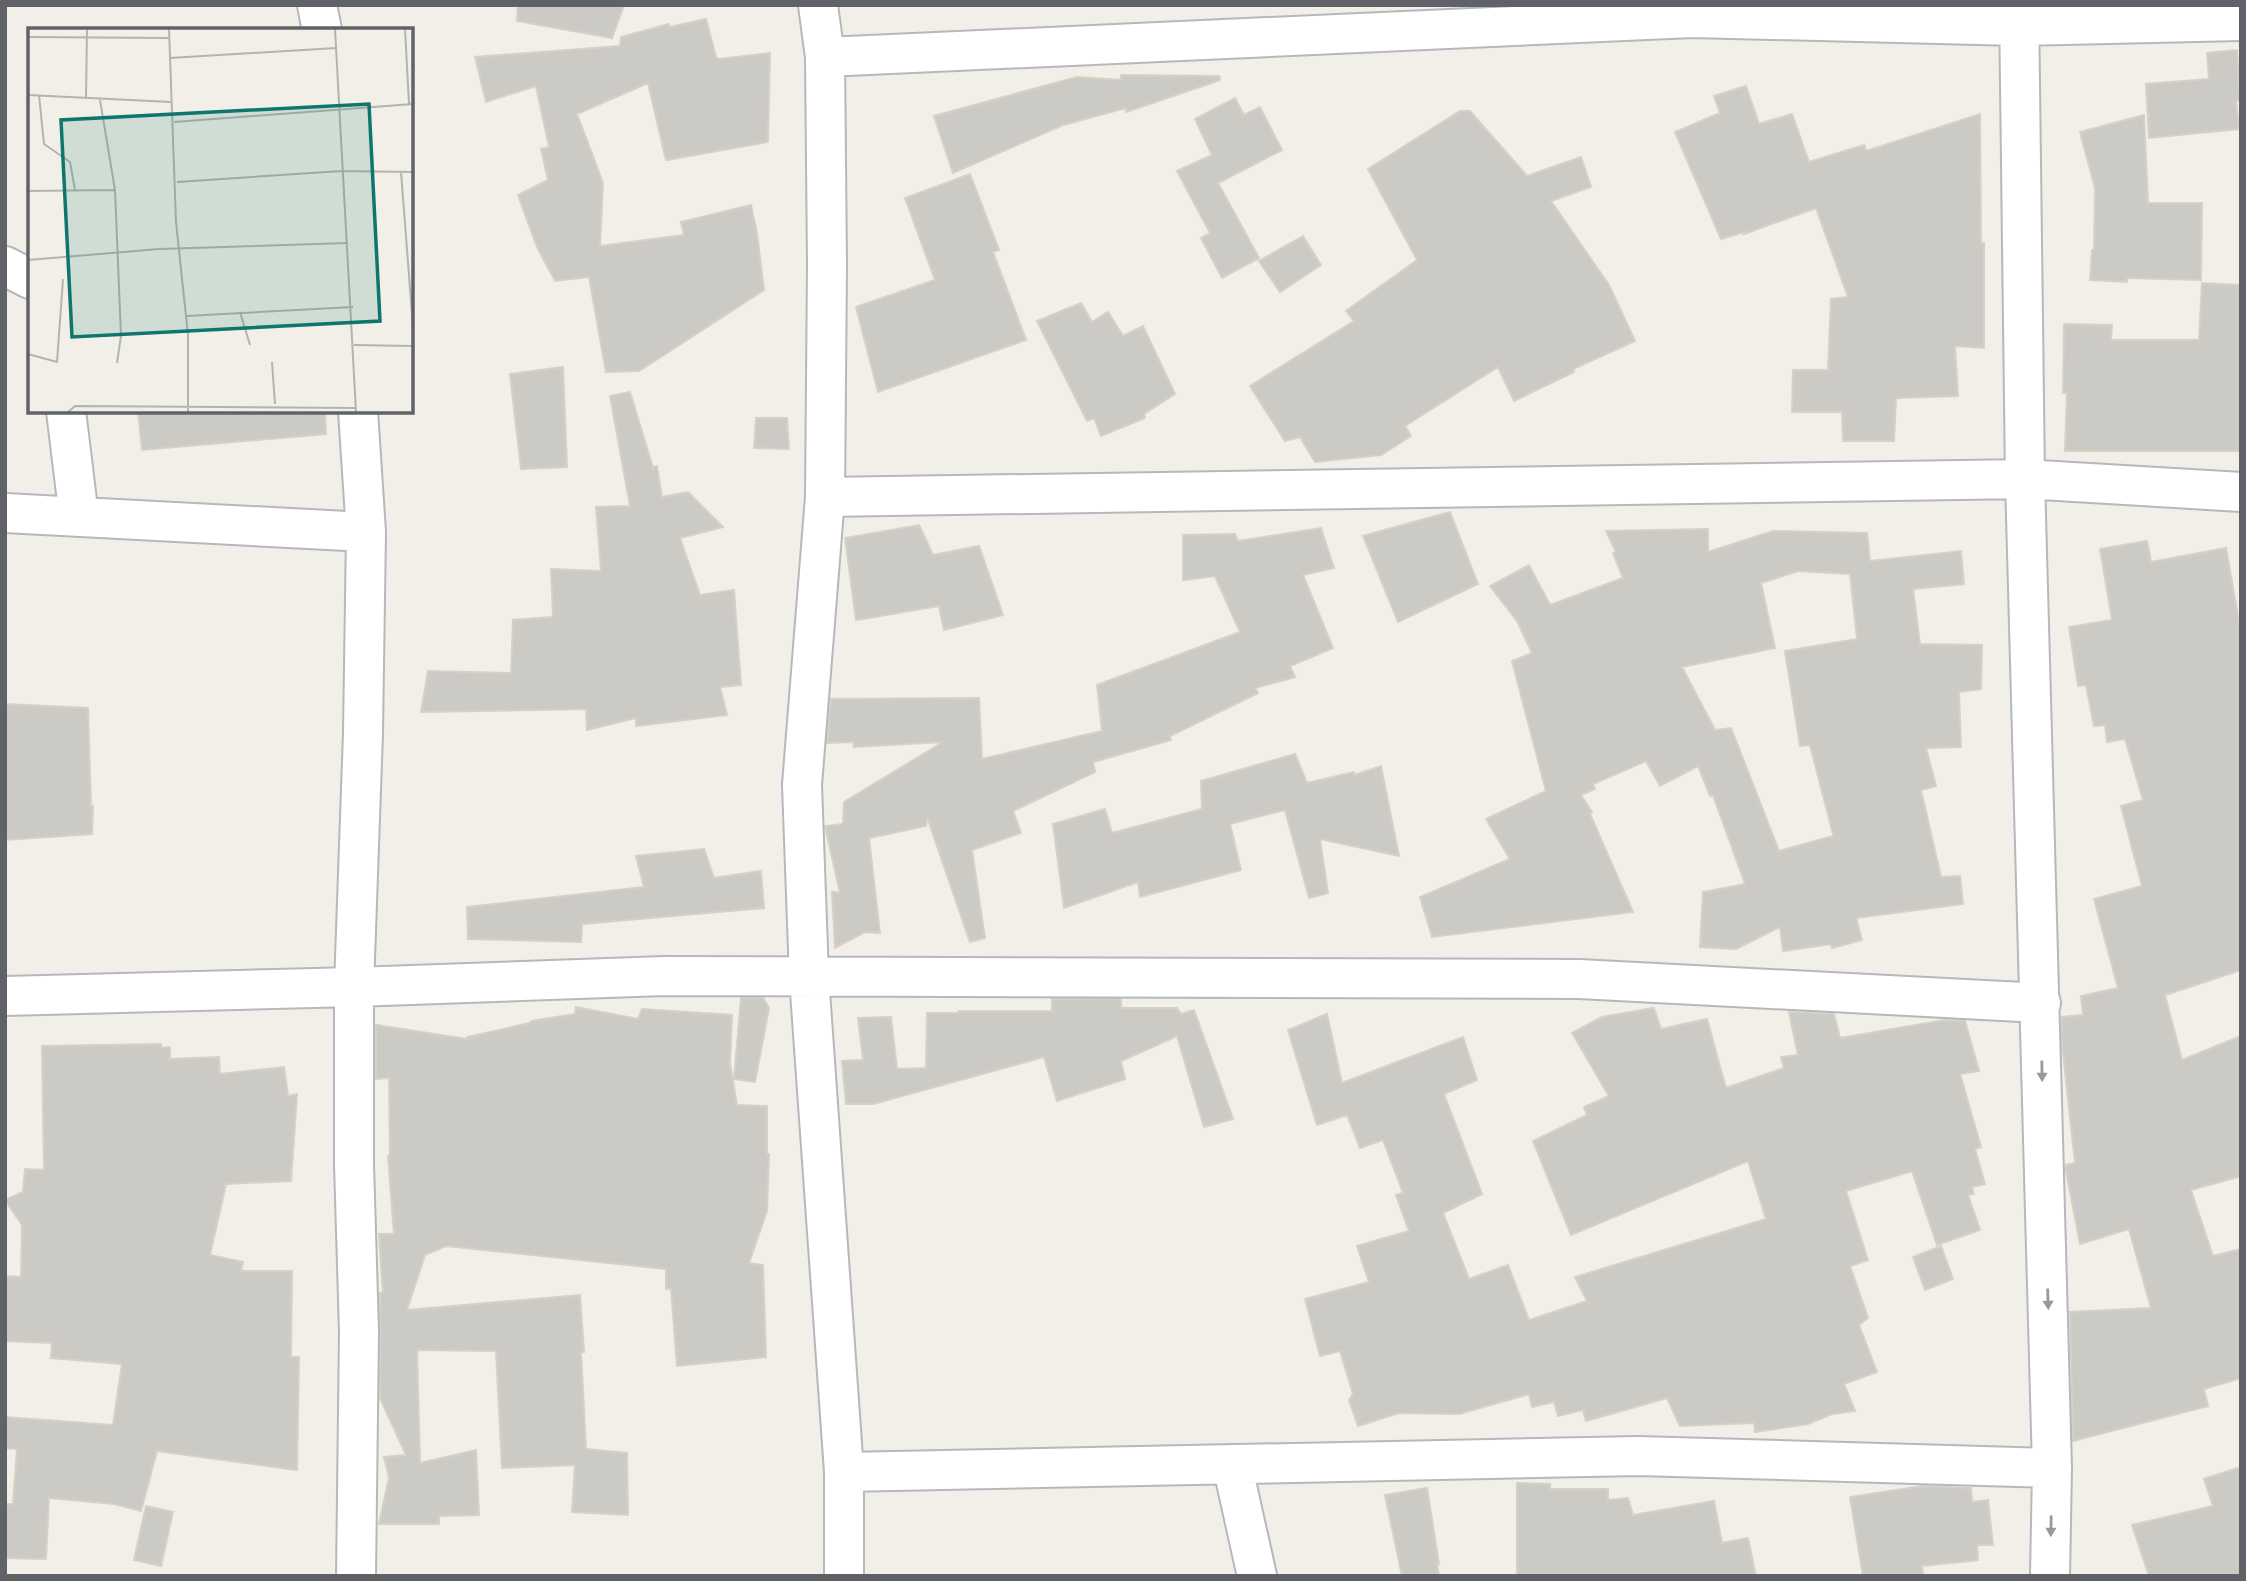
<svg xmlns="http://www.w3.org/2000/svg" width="2246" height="1581" font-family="'Sofia Sans Condensed',sans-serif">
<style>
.building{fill:#cccac5;stroke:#d6d1c6;stroke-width:2;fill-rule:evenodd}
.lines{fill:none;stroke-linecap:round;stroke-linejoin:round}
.minor-casing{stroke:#b5b8bc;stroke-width:42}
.minor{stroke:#fff;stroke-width:38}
.oneway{fill:#979a9d}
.inset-road{fill:none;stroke:#b3b3b1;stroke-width:2}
.view{fill:#0f766e;fill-opacity:0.15;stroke:#0f766e;stroke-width:3.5}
.inset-edge{fill:none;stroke:#5f6368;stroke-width:3.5}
</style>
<rect width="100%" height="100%" fill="#f1efe8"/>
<path class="building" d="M 518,5 L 624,5 L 612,38 L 517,21 Z
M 706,19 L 716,57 L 719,59 L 770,53 L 768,142 L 666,160 L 648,83 L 577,114 L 603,183 L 600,246 L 684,235 L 681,222 L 751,205 L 757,233 L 764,290 L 639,371 L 606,372 L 589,277 L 555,281 L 537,247 L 518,195 L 548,180 L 541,149 L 549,147 L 536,86 L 486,102 L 475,57 L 620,46 L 621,37 L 669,24 L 670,27 Z
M 2237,50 L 2240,100 L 2236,101 L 2239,129 L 2149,138 L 2146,84 L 2209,79 L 2207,53 Z
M 1121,75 L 1219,76 L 1220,80 L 1126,112 L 1126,108 L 1063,125 L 953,173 L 934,116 L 1077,77 L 1121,80 Z
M 1746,86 L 1759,124 L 1792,114 L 1809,162 L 1864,145 L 1866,151 L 1980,114 L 1981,243 L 1984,243 L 1984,348 L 1955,346 L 1958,396 L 1896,398 L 1894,441 L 1843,441 L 1842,412 L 1792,412 L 1793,370 L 1828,370 L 1831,299 L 1848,297 L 1816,208 L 1744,234 L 1744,232 L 1721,239 L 1675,132 L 1720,113 L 1714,96 Z
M 1235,98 L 1244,115 L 1260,107 L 1282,150 L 1218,183 L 1259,258 L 1222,278 L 1201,238 L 1210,233 L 1177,171 L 1212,155 L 1195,119 Z
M 1460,111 L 1470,111 L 1527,176 L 1581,157 L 1591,187 L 1551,201 L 1609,285 L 1635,341 L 1573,369 L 1574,372 L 1514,401 L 1498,367 L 1405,426 L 1411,436 L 1381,455 L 1315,462 L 1300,437 L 1285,441 L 1250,386 L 1354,321 L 1346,311 L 1417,260 L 1368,169 Z
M 2144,115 L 2148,203 L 2202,203 L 2201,280 L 2127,278 L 2127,282 L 2090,280 L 2092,250 L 2094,250 L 2095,188 L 2080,132 Z
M 970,174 L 999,250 L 993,252 L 1026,340 L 878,392 L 856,307 L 935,280 L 905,198 Z
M 1303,236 L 1321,265 L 1280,292 L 1259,261 Z
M 2202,283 L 2241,285 L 2241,451 L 2065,451 L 2067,393 L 2063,393 L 2064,324 L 2112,325 L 2111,340 L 2199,340 Z
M 1081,303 L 1092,322 L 1108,312 L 1123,336 L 1143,326 L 1175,394 L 1144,414 L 1145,418 L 1101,436 L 1094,418 L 1087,421 L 1037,321 Z
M 563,367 L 567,467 L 521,469 L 510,374 Z
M 630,392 L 653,468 L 657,466 L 662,497 L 688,492 L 723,527 L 680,538 L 700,595 L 734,590 L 741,685 L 720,687 L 727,715 L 636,726 L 636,718 L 587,730 L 586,709 L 421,712 L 428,671 L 511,673 L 513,620 L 553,617 L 551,569 L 601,571 L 596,507 L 630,506 L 610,396 Z
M 138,411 L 325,412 L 326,434 L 142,450 Z
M 756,418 L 787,418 L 789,449 L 754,448 Z
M 1450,512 L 1478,584 L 1398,622 L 1363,536 Z
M 919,525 L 933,555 L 979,546 L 1003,615 L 944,630 L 939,606 L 856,620 L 845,538 Z
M 1321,528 L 1334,568 L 1303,575 L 1333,648 L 1290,666 L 1295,677 L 1255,688 L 1258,693 L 1170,736 L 1171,740 L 1093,762 L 1095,772 L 1013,811 L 1021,833 L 972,850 L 985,938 L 970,942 L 927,817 L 926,826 L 869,838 L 880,933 L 865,932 L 835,948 L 832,892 L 840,893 L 825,826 L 843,824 L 844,802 L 943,742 L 854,747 L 853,742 L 827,743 L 831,699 L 979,698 L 982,759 L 1102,731 L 1097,685 L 1240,632 L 1215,576 L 1183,580 L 1183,535 L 1235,534 L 1238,541 Z
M 1708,529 L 1708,552 L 1773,531 L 1867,533 L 1870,561 L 1961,551 L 1964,584 L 1913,589 L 1920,644 L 1982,645 L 1981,689 L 1959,692 L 1961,747 L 1926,748 L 1936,786 L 1921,790 L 1941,877 L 1960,876 L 1963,904 L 1856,918 L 1862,940 L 1832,948 L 1831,944 L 1783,951 L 1780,927 L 1736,949 L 1700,947 L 1703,892 L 1745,884 L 1713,795 L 1710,796 L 1698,766 L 1660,786 L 1646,761 L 1593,784 L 1595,789 L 1581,795 L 1592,812 L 1590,814 L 1633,912 L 1432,937 L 1420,897 L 1510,859 L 1486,819 L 1546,791 L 1512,661 L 1532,653 L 1517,621 L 1490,586 L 1529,565 L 1550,605 L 1623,578 L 1613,553 L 1616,552 L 1606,531 ZM 1798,571 L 1850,574 L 1857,639 L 1785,651 L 1800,746 L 1810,745 L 1833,834 L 1833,836 L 1779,851 L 1731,728 L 1715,730 L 1682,667 L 1775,648 L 1761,583 Z
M 2147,541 L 2151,562 L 2226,548 L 2241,633 L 2241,970 L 2165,995 L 2182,1060 L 2241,1036 L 2241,1176 L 2191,1190 L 2213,1256 L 2241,1249 L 2241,1378 L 2204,1389 L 2208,1406 L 2073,1441 L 2070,1312 L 2151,1308 L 2129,1229 L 2080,1244 L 2066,1171 L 2066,1165 L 2075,1163 L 2062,1044 L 2062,1017 L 2083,1015 L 2081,996 L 2118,988 L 2094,899 L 2142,886 L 2121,806 L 2143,800 L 2125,739 L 2107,742 L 2105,725 L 2094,726 L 2086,685 L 2078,686 L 2069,627 L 2112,620 L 2100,549 Z
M 5,704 L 88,708 L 91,806 L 93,806 L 92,834 L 5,840 Z
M 1295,754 L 1307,783 L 1354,772 L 1354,775 L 1381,766 L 1399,856 L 1320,839 L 1328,893 L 1309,898 L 1285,810 L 1230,824 L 1241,870 L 1140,897 L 1138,882 L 1064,908 L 1053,824 L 1105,809 L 1112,833 L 1202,809 L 1201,781 Z
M 704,849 L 714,878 L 761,871 L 764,908 L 582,924 L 581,942 L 468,939 L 467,907 L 644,887 L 636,856 Z
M 741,998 L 763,998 L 769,1008 L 755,1082 L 734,1079 Z
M 1052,999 L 1121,999 L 1121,1008 L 1177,1008 L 1181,1014 L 1194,1010 L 1233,1119 L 1204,1127 L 1177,1036 L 1121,1061 L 1125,1079 L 1057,1101 L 1044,1057 L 873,1104 L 846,1104 L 842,1061 L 863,1060 L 858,1018 L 891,1017 L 897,1069 L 926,1068 L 927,1013 L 958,1013 L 959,1011 L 1052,1011 Z
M 576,1007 L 638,1019 L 642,1009 L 732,1015 L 730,1063 L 737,1105 L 767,1106 L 767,1154 L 769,1154 L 767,1211 L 749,1263 L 763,1265 L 766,1357 L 677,1366 L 671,1289 L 666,1289 L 666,1269 L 446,1246 L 425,1255 L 407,1310 L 580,1295 L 584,1352 L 581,1352 L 586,1449 L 627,1453 L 628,1515 L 572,1512 L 575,1465 L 502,1468 L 496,1351 L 417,1350 L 420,1463 L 476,1450 L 479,1515 L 439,1516 L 439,1524 L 379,1524 L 389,1478 L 384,1457 L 406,1455 L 380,1398 L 380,1293 L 383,1293 L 379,1234 L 394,1234 L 388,1156 L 390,1156 L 389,1078 L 376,1079 L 376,1025 L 467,1039 L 467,1037 L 530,1023 L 531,1021 L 575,1014 Z
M 1654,1008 L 1661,1029 L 1707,1019 L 1726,1088 L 1784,1068 L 1781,1057 L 1798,1055 L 1789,1012 L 1834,1014 L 1840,1038 L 1945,1020 L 1965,1021 L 1979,1071 L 1960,1074 L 1981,1147 L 1975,1149 L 1985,1184 L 1972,1187 L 1974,1194 L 1968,1195 L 1980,1230 L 1937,1245 L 1912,1171 L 1846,1191 L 1868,1260 L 1850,1266 L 1868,1318 L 1859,1325 L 1877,1372 L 1844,1384 L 1855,1411 L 1832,1414 L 1808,1424 L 1755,1432 L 1754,1423 L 1680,1426 L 1667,1398 L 1586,1421 L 1583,1410 L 1558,1416 L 1554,1402 L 1532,1407 L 1529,1394 L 1459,1414 L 1399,1413 L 1358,1426 L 1349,1400 L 1353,1394 L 1340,1351 L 1320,1356 L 1305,1299 L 1369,1282 L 1357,1246 L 1409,1231 L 1396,1195 L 1403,1193 L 1383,1140 L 1360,1148 L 1347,1115 L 1317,1125 L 1288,1030 L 1327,1014 L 1342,1083 L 1463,1037 L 1477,1080 L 1444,1094 L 1482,1194 L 1443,1213 L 1469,1279 L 1508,1265 L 1529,1320 L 1587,1301 L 1575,1277 L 1766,1219 L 1748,1161 L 1571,1235 L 1533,1141 L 1587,1115 L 1584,1107 L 1609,1096 L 1572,1033 L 1602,1017 Z
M 161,1044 L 161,1048 L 170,1047 L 170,1059 L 219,1057 L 220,1074 L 284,1067 L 288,1096 L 297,1094 L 291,1181 L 226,1184 L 210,1255 L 243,1262 L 241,1271 L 292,1271 L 291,1357 L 299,1357 L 297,1470 L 157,1451 L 141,1511 L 114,1504 L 49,1498 L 46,1559 L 5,1558 L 5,1504 L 13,1504 L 17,1449 L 5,1448 L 5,1417 L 113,1425 L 122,1364 L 51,1358 L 52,1343 L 5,1341 L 5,1276 L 21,1277 L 22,1225 L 5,1200 L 23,1192 L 25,1169 L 44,1170 L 42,1046 Z
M 1941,1246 L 1953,1279 L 1925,1290 L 1913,1257 Z
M 2241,1467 L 2241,1576 L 2149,1576 L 2132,1525 L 2213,1506 L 2204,1479 Z
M 1517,1483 L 1550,1484 L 1550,1489 L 1608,1489 L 1608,1500 L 1628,1498 L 1633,1515 L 1714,1501 L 1722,1543 L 1748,1538 L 1756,1576 L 1517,1576 Z
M 1922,1486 L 1971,1488 L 1972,1502 L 1988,1500 L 1993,1545 L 1977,1545 L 1978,1560 L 1922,1566 L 1923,1576 L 1863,1576 L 1850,1497 Z
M 1427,1488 L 1439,1564 L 1437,1564 L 1439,1576 L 1402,1576 L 1385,1495 Z
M 146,1506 L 173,1512 L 161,1566 L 134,1560 Z"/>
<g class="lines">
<g class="minor-casing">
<path id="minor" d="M 317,5 L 322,30
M 818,5 L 825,57 L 827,265 L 825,497 L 802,785 L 809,977 L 844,1472 L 844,1576
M 2019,5 L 2025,479 L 2052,1468 L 2050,1576
M 825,57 L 1692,18 L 2018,26 L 2241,21
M 5,266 L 30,279
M 66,411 L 79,517
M 825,497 L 2025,479 L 2241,492
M 5,513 L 366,532
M 5,996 L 354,987 L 664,976 L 1579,979 L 2041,1003
M 1232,1464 L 1257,1576
M 844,1472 L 1638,1456 L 2052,1468
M 356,1576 L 359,1332 L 354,1164 L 354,987 L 363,733 L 366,532 L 358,411"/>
</g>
<use href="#minor" class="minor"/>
</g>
<defs><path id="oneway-solid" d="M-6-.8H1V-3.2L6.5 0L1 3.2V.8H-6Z" transform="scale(1.75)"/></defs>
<g class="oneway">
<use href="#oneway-solid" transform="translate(2042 1071) rotate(89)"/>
<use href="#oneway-solid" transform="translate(2048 1299) rotate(88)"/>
<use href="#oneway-solid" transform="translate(2051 1526) rotate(91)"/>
</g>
<g transform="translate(28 28)">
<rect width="385" height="385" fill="#f1efe8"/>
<path class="inset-road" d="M 141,1 L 148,194 L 160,307 L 160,384M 307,1 L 328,384M 377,1 L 381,76M 0,9 L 141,10M 142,30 L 308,20M 0,67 L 143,74M 11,67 L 16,116 L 42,134 L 47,162M 58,69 L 59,1M 72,72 L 87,162 L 93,308 L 89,335M 146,94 L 385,76M 373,144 L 385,299M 149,154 L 314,143 L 385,144M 0,163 L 87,162M 0,232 L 131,221 L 320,215M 212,284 L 222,317M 159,288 L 325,279M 326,317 L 385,318M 0,326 L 29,334 L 35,251M 244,334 L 247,376M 40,384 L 47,378 L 328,380"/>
<path class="view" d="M 341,76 L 352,293 L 44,309 L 33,92 Z"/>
<rect width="385" height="385" class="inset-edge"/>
</g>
<rect width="2246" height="1581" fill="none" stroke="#5f6368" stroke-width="14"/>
</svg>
